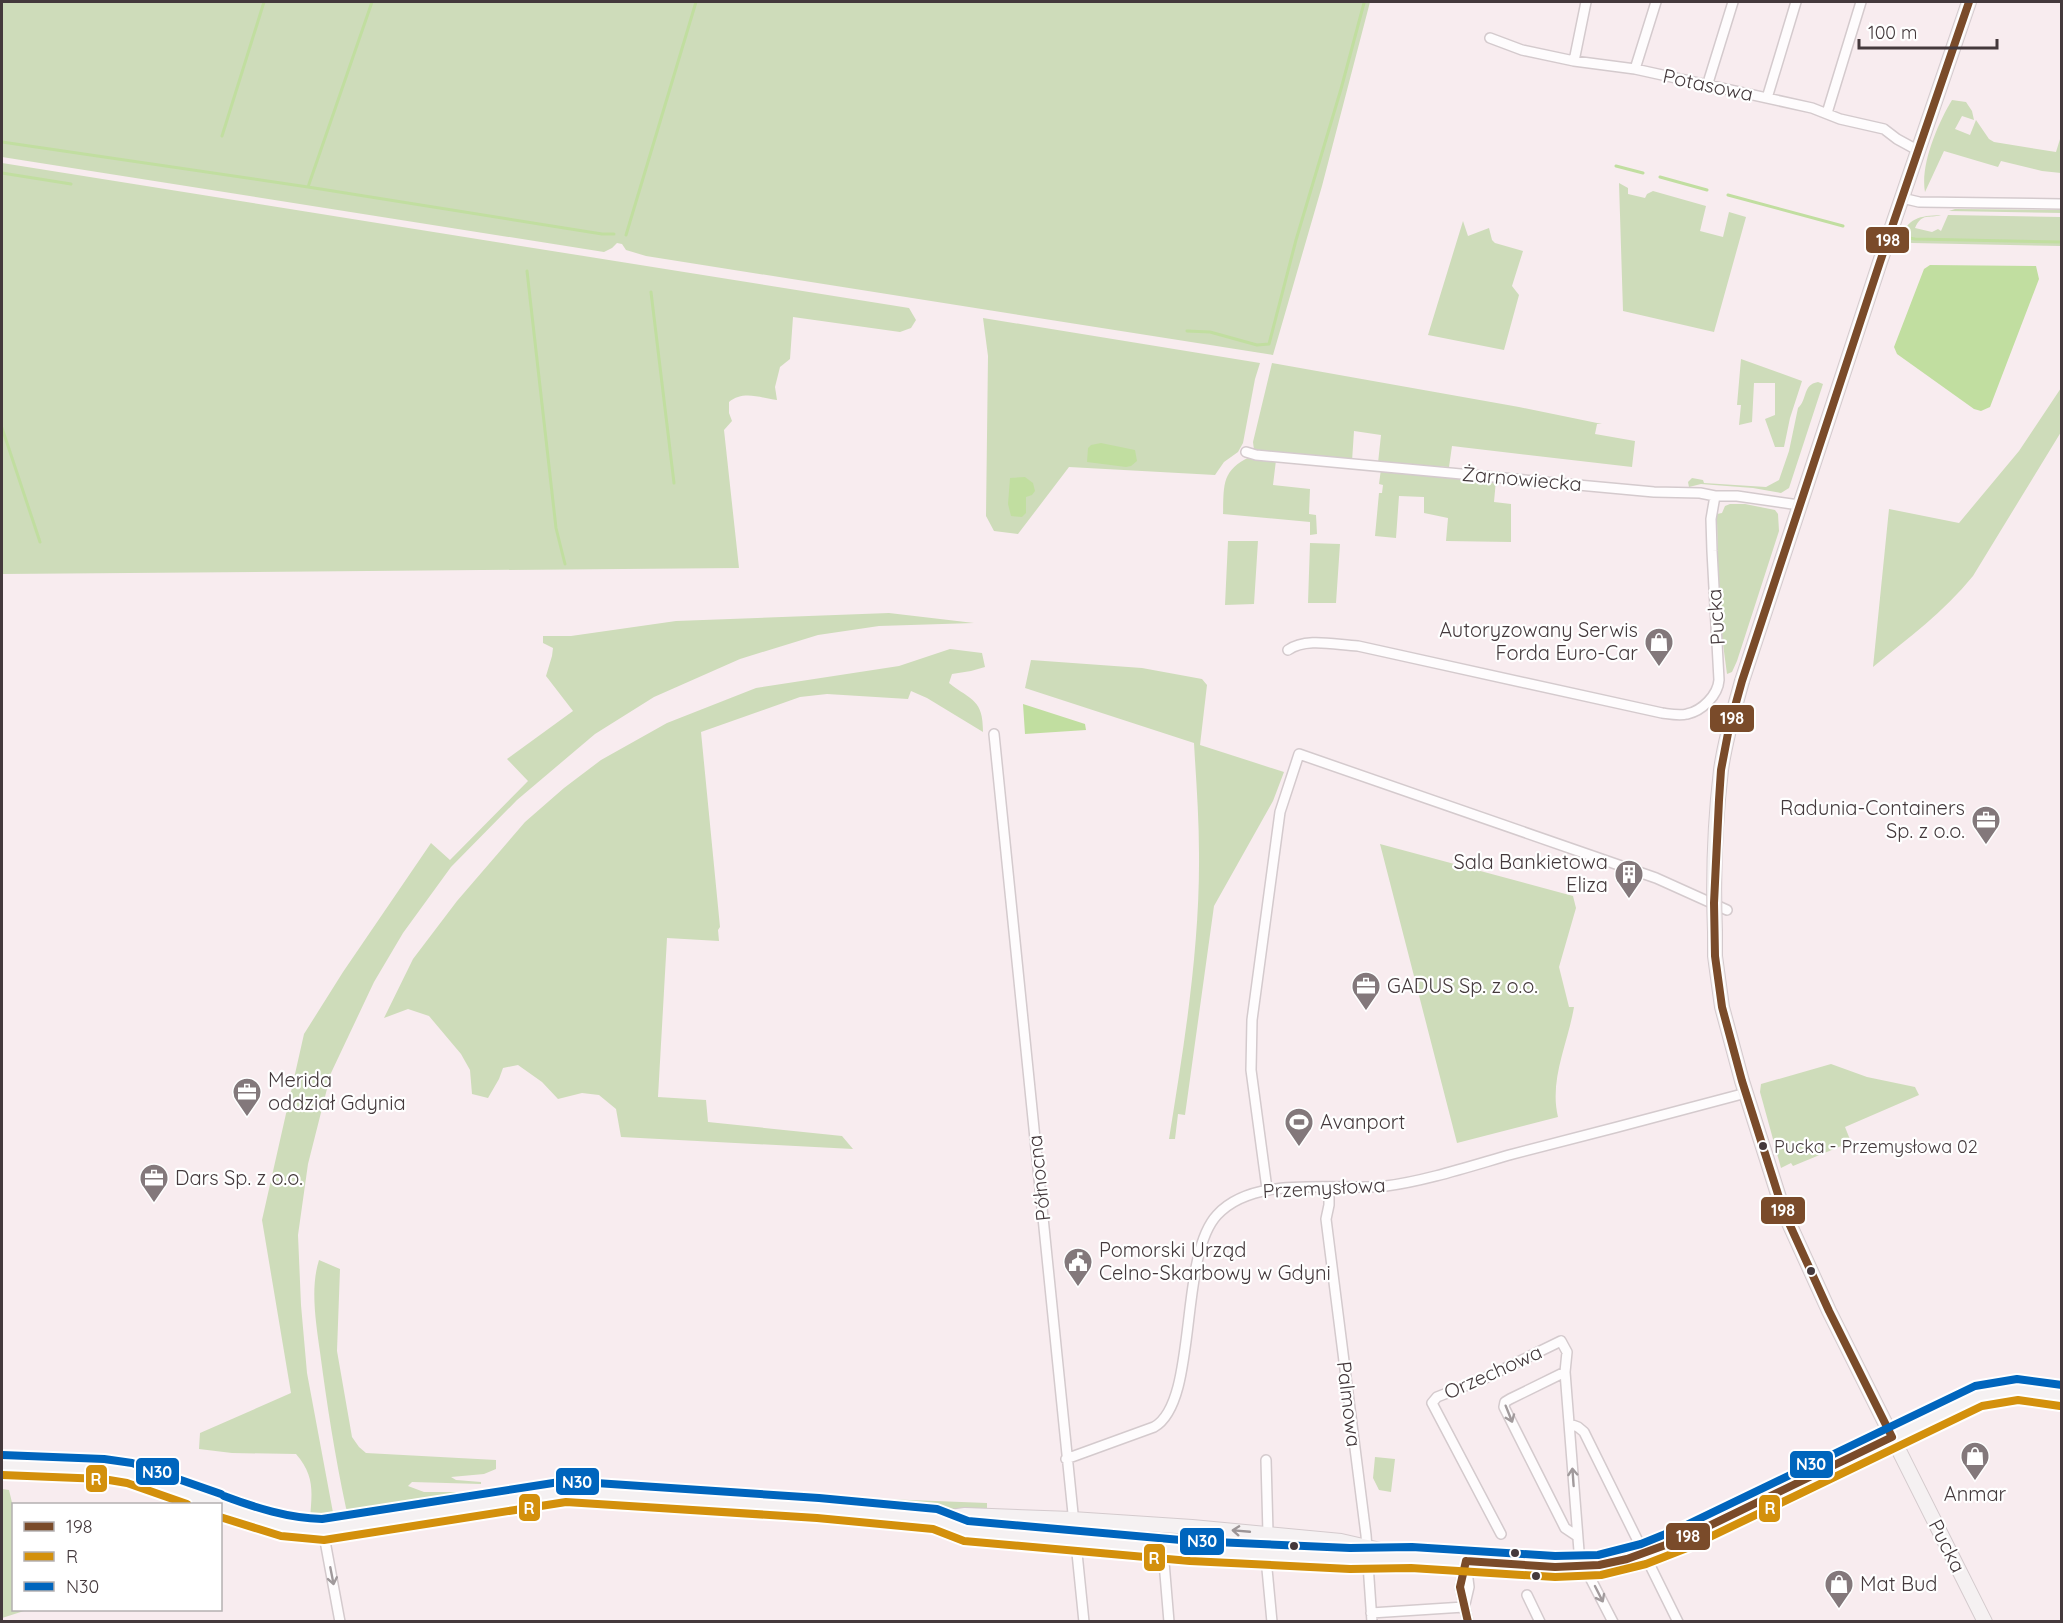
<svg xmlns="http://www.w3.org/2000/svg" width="2063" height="1623" font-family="Quicksand,sans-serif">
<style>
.green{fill:#cedcba}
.water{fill:#c1dea0}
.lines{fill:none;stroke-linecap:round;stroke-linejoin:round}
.stream{stroke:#c1dea0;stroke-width:3}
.street-casing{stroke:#d4cacd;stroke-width:12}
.secondary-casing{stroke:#d4cacd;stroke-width:16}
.street{stroke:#fefcfd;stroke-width:9}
.secondary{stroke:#f5f1f2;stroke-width:14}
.secondary-bridge-casing{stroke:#d4cacd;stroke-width:16;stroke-linecap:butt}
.secondary-bridge{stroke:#f5f1f2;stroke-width:14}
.bus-1-casing{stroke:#fff;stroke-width:12}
.bus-2-casing{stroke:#fff;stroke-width:12}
.bus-3-casing{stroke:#fff;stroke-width:12}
.bus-1{stroke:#7a4b2a;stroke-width:8}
.bus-2{stroke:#d3900c;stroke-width:8}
.bus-3{stroke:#0065bd;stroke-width:8}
.oneway{stroke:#a19a9c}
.oneway2{stroke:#9c9597}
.bus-dot{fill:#44393c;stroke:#fff;stroke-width:2}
.labels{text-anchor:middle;stroke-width:4.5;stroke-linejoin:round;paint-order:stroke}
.bus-label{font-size:18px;fill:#44393c;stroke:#fff;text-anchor:start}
.street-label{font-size:20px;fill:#44393c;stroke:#fff}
.poi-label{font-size:20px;fill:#44393c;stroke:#fff;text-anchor:start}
.line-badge{stroke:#fff;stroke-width:2}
.badge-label{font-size:16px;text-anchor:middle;font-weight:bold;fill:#fff}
</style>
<rect width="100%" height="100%" fill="#f8ecef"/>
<path class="green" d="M 2,2 L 1370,2 L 1322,186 L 1273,355 L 646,256 L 626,250 L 622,244 L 617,243 L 612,248 L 604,252 L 2,157 Z
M 1952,100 L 1966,102 L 1972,111 L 1974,120 L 1962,116 L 1955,129 L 1970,135 L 1976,120 L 1989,139 L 1994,142 L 2056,152 L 2061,136 L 2061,173 L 2042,171 L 2001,161 L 1998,167 L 1944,151 L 1925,192 C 1920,165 1938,123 1952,100 Z
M 2,163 L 909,308 L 916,320 L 911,328 L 900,332 L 793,317 L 790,359 L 780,367 L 775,387 L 777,400 C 761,398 743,390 729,402 L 729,413 L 732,421 L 724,430 L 739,568 L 2,574 Z
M 1619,183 L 1628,188 L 1628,194 L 1645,198 L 1647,194 L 1653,191 L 1706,206 L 1700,231 L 1723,237 L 1729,212 L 1746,217 L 1714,332 L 1623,311 Z
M 1955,209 L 2061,210 L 2062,213 L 1949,211 Z
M 1941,215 C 1929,219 1922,212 1915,228 L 1932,232 L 1938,229 L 1941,231 L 1948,215 L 2061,217 L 2061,246 L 1912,243 L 1900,241 C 1907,217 1920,216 1941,215 Z
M 1463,221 L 1468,236 L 1489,228 L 1492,240 L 1495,243 L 1523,251 L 1512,286 L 1519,295 L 1504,350 L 1428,335 Z
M 983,318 L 1260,363 L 1255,379 L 1243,443 L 1238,452 L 1224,462 L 1215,475 L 1069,467 L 1018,534 L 994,531 L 986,516 L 988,356 Z
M 1741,359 L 1802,381 L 1790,418 L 1784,447 L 1775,447 L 1765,419 L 1775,415 L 1775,383 L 1754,383 L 1752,422 L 1739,425 L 1741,405 L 1737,405 Z
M 1272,363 L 1519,407 L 1602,424 L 1597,424 L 1595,434 L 1635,441 L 1632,467 L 1452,446 L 1449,467 L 1378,463 L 1381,435 L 1354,431 L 1352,461 L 1267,454 L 1254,450 L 1253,442 Z
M 1818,382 L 1823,384 L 1789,488 L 1781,493 L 1753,488 L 1701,484 L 1689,487 L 1688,482 L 1692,478 L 1703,480 L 1704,483 L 1766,487 L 1779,480 L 1789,451 L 1798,408 C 1808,399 1802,385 1818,382 Z
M 2061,388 L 2061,432 L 1973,576 C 1944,612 1908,638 1873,667 L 1889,509 L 1959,523 L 2019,451 Z
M 1250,457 L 1276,460 L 1273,485 L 1310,489 L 1309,514 L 1316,515 L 1317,534 L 1310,535 L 1310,522 L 1223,514 C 1224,486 1221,470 1250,457 Z
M 1381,469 L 1496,480 L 1494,502 L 1511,504 L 1511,542 L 1446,541 L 1448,518 L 1424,513 L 1424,497 L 1399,496 L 1396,538 L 1375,536 L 1379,493 L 1382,493 L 1383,485 L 1379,484 Z
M 1730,504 L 1745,504 L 1775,510 L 1778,514 L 1779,531 L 1737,661 L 1732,672 L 1727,674 L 1719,614 L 1717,521 L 1717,514 L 1722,513 L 1725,506 Z
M 1228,541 L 1258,541 L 1254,604 L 1225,605 Z
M 1310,543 L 1340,544 L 1336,603 L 1308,603 Z
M 889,613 L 974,623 L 879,626 L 818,635 L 740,659 L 654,697 L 595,734 L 517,800 L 451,867 L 403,933 L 374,982 L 331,1073 L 308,1164 L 298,1235 L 301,1305 L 307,1373 L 334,1518 L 310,1519 C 312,1492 315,1476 296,1454 L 232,1453 L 199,1449 L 200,1433 L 291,1393 L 262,1220 L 304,1034 L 343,972 L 431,843 L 450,860 L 528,781 L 507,759 L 573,711 L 546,676 L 552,656 L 553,648 L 543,643 L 543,636 L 571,636 L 676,621 Z
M 950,649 L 982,653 L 985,667 L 971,671 L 952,674 L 949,683 C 972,701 983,699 983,732 L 927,698 L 911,691 L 908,699 L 827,694 L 800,697 L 701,732 L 720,927 L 718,930 L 719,941 L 667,938 L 658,1097 L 706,1100 L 708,1122 L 842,1136 L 853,1149 L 621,1137 L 616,1109 L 599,1095 L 582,1093 L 558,1099 L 542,1082 L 518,1065 L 503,1068 L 499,1079 L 488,1098 L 472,1094 L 470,1070 L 461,1054 L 429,1016 L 408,1009 L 384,1018 L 413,959 L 457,901 L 525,822 L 564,788 L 601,760 L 667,723 L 756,688 L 899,666 Z
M 1031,660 L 1142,668 L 1202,679 L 1207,685 L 1200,745 L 1284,772 L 1273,801 L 1214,906 L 1185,1115 L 1178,1114 L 1175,1139 L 1169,1139 C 1184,1045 1200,949 1199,853 C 1199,816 1196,779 1194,743 L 1025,688 Z
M 1380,844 L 1573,896 L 1576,908 L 1559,967 L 1569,1007 L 1574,1007 C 1568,1043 1549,1080 1558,1117 L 1457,1143 Z
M 1831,1064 L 1867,1077 L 1915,1087 L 1919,1095 L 1845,1127 L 1851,1142 L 1793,1166 L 1791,1163 L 1781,1168 L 1760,1092 L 1761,1084 Z
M 319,1260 L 340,1269 L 337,1351 L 352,1437 L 359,1447 L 366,1453 L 496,1460 L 496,1469 L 484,1474 L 451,1477 L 456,1480 L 481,1482 L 481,1484 L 412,1482 L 408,1486 L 424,1492 L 485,1492 L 483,1496 L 369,1515 L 350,1516 L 346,1508 C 335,1456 327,1405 320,1352 C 316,1323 310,1288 319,1260 Z
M 1375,1457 L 1395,1459 L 1391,1492 L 1379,1490 L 1373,1478 Z
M 1871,1459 L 1873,1462 L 1777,1509 L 1775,1506 Z
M 2,1489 L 9,1490 L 14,1511 L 14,1610 L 27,1610 L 2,1618 Z
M 884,1499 L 987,1503 L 987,1508 L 971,1510 L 901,1506 L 893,1505 Z
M 773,1517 L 925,1529 L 929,1534 L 762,1518 Z
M 943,1519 L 1063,1525 L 1066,1528 L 1063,1533 L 1018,1531 L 944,1522 Z
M 1108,1527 L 1179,1533 L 1183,1535 L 1183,1539 L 1179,1543 L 1107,1537 Z
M 950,1533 L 1003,1543 L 1058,1549 L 1066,1553 L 1009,1548 L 941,1536 Z
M 1198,1535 L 1347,1548 L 1347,1555 L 1295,1553 L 1198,1545 L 1197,1542 Z"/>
<path class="water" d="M 1930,265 L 2036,266 L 2039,279 L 1990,407 L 1981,411 L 1974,409 L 1897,354 L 1894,347 L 1924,269 Z
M 1101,443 L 1135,450 L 1137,461 L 1131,466 L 1126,467 L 1087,462 L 1088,448 L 1091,445 Z
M 1025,477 L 1033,483 L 1035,491 L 1032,495 L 1026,497 L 1026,513 L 1022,517 L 1011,516 L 1008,504 L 1010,478 Z
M 1023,704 L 1085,724 L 1086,730 L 1025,734 Z"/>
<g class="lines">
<path class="stream" d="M 222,136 L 264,2
M 2,142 L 308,187 L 602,234 L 614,234
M 1616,166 L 1643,173
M 2,173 L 71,184
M 1660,177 L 1707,190
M 308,187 L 372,2
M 1728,195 L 1843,226
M 626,235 L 696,2
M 1903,237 L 1915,239 L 2062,242
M 527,271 L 556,528 L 565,564
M 651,292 L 674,483
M 1187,331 L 1210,332 L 1257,345 L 1269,344 L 1296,240 L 1341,89 L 1364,3
M 2,428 L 40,542"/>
<g class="street-casing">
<path id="street" d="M 1490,38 L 1522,50 L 1574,61 L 1635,69 L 1812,108 L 1840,119 L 1884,129 L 1897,139 L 1919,151
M 1574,61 L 1586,2
M 1635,69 L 1656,2
M 1707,86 L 1733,2
M 1767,98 L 1796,2
M 1827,113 L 1861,2
M 1902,198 L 1919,202 L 2062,204
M 1246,452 L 1256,455 L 1654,492 L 1700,493 L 1715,496 L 1737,496 L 1799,505
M 1288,650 C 1306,637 1336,645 1358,646 L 1662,713 C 1670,714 1679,716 1687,714 C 1702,711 1718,695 1719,680 L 1712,551 L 1711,519 L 1715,496
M 994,734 L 1084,1622
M 1329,1187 L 1329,1205 L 1326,1219 L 1366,1535 L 1372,1622
M 1267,1189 L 1251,1070 L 1252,1020 L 1280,812 L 1299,754 L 1607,861 L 1656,878 L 1727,910
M 1565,1372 L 1510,1399 L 1505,1402 L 1504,1407 L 1565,1528 L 1577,1536
M 1570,1424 L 1578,1427 L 1584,1432 L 1678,1622
M 1066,1459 L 1154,1427 C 1199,1402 1178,1257 1217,1215 C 1254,1174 1335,1191 1386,1186 C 1426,1181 1474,1165 1513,1154 C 1591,1134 1668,1114 1746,1093
M 1266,1460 L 1268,1533
M 323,1530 L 340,1622
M 1501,1534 L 1432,1403 L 1437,1397 L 1483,1379 L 1561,1341 L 1567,1352 L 1565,1372 L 1579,1551 L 1584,1566 L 1613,1622
M 1166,1549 L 1164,1562 L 1169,1622
M 1268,1555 L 1267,1569 L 1272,1622
M 1466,1561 L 1460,1587 L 1468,1622
M 1527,1595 L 1540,1622
M 1465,1604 L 1469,1587 L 1467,1571
M 1371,1613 L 1464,1607"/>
</g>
<g class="secondary-casing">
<path id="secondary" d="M 1742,681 L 1880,262 L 1969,2
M 1715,932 L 1715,956 L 1722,1007 L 1742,1081 L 1783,1210 L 1829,1311 L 1985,1622
M 2,1465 L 104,1469 L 130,1473 L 217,1504
M 220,1506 C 254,1519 286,1530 323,1530 L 566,1491 L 818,1508 L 936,1519 L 965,1515 L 1072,1519 L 1192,1527 L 1341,1541 L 1411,1557
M 938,1520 L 965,1531 L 1191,1551 L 1350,1559 L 1411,1557 L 1555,1567 L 1599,1565 L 1627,1559 L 1682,1539 L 1979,1396 L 2018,1389 L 2062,1396"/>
</g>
<use href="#street" class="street"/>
<use href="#secondary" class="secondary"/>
<g class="secondary-bridge-casing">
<path id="secondary-bridge" d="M 1715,932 C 1713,881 1715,821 1721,770 C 1725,740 1734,710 1742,681"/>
</g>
<use href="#secondary-bridge" class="secondary-bridge"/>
<g class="bus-1-casing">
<path id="bus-1" d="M 1892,1437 L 1829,1311 L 1783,1210 L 1742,1081 L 1722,1007 L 1715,956 L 1714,903 L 1719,800 L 1721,770 L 1729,728 L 1742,681 L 1880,262 L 1969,2
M 1466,1561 L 1555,1567 L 1599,1565 L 1627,1559 L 1682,1539 L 1892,1437
M 1466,1561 L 1460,1587 L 1468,1622"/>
</g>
<g class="bus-2-casing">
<path id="bus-2" d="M 2,1475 L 103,1479 L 127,1483 L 187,1504
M 220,1517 L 281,1536 L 324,1540 L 566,1502 L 817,1518 L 933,1529 L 964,1541 L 1190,1561 L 1350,1569 L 1411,1568 L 1555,1577 L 1601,1575 L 1646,1564 L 1687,1548 L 1982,1406 L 2018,1400 L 2060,1406"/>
</g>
<g class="bus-3-casing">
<path id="bus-3" d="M 2,1455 L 104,1459 L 132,1463 L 221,1494
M 224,1496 C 256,1508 288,1518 322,1519 L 566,1481 L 819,1498 L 937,1509 L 968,1521 L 1192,1541 L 1350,1548 L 1412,1547 L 1555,1556 L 1598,1555 L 1641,1544 L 1678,1529 L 1975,1386 L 2017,1379 L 2062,1385"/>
</g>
<use href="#bus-1" class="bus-1"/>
<use href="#bus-2" class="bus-2"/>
<use href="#bus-3" class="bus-3"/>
</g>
<defs><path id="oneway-shaft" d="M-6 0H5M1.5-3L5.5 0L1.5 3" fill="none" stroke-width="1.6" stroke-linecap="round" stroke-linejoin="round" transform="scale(1.5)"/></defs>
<g class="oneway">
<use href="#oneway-shaft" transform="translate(1509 1414) rotate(68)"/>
<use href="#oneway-shaft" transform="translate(1573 1477) rotate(-94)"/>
<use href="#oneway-shaft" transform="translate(332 1576) rotate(79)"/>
<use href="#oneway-shaft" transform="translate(1599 1594) rotate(63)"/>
</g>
<use class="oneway2" href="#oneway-shaft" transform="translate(1241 1531) rotate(-175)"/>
<defs>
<g id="shop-pin" transform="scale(1.5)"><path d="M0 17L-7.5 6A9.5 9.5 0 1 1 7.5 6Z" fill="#83787b" stroke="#fff"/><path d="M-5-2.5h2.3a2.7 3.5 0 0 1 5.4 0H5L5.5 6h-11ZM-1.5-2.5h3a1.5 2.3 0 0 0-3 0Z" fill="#fff"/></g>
<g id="office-pin" transform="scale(1.5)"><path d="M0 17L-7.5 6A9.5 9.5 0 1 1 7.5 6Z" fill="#83787b" stroke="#fff"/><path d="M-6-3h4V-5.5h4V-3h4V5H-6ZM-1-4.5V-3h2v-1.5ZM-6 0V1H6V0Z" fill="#fff"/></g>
<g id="building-pin" transform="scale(1.5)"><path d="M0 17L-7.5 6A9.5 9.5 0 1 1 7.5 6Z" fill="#83787b" stroke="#fff"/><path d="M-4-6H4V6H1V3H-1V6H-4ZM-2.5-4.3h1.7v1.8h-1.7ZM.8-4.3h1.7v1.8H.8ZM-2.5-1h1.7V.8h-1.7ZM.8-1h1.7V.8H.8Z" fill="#fff"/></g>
<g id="stadium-pin" transform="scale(1.5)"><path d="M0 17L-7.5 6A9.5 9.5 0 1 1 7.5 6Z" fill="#83787b" stroke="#fff"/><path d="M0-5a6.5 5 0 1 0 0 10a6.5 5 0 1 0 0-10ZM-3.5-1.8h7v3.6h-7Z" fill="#fff"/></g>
<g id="civic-pin" transform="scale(1.5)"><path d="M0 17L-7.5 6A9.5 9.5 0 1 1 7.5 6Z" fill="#83787b" stroke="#fff"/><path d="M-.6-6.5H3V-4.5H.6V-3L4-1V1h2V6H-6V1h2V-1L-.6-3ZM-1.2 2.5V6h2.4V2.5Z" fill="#fff"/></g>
</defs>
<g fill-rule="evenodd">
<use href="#shop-pin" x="1659" y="642"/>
<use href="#office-pin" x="1986" y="820"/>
<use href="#building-pin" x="1629" y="874"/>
<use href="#office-pin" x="1366" y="986"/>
<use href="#office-pin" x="247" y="1092"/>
<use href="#stadium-pin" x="1299" y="1122"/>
<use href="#office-pin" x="154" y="1178"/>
<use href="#civic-pin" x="1078" y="1262"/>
<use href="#shop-pin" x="1975" y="1456"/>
<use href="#shop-pin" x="1839" y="1584"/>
</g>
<g class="bus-dot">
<circle cx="1763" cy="1146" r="5"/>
<circle cx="1811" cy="1271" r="5"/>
<circle cx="1294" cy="1546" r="5"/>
<circle cx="1515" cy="1553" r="5"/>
<circle cx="1536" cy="1576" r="5"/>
</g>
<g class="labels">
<g class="bus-label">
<text x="1774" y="1153">Pucka - Przemysłowa 02</text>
</g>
<g class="street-label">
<text transform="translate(1708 85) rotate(12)" y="7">Potasowa</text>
<text transform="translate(1522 479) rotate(5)" y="7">Żarnowiecka</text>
<text transform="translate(1716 617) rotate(-94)" y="7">Pucka</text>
<text transform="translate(1039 1178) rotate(-96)" y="7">Północna</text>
<text transform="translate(1324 1188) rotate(-3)" y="7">Przemysłowa</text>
<text transform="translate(1493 1372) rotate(-24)" y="7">Orzechowa</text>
<text transform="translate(1349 1404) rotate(83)" y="7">Palmowa</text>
<text transform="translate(1947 1546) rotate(63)" y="7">Pucka</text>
</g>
<g class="poi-label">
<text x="1638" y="637" text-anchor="end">Autoryzowany Serwis<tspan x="1638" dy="23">Forda Euro-Car</tspan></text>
<text x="1965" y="815" text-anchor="end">Radunia-Containers<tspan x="1965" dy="23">Sp. z o.o.</tspan></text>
<text x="1608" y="869" text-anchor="end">Sala Bankietowa<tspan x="1608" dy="23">Eliza</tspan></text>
<text x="1387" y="993">GADUS Sp. z o.o.</text>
<text x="268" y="1087">Merida<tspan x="268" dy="23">oddział Gdynia</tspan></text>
<text x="1320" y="1129">Avanport</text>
<text x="175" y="1185">Dars Sp. z o.o.</text>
<text x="1099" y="1257">Pomorski Urząd<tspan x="1099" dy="23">Celno-Skarbowy w Gdyni</tspan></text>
<text x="1975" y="1501" text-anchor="middle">Anmar</text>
<text x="1860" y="1591">Mat Bud</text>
</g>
</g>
<g class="line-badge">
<rect x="1865" y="226" width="45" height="28" rx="6" fill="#7a4b2a"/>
<rect x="1709" y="704" width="46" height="29" rx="6" fill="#7a4b2a"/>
<rect x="1760" y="1196" width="46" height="29" rx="6" fill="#7a4b2a"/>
<rect x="1789" y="1450" width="45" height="29" rx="6" fill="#0065bd"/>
<rect x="135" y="1457" width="45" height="29" rx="6" fill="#0065bd"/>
<rect x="85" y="1464" width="23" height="29" rx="6" fill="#d3900c"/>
<rect x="555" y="1467" width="45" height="29" rx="6" fill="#0065bd"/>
<rect x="518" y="1493" width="23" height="29" rx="6" fill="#d3900c"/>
<rect x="1758" y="1494" width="23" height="29" rx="6" fill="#d3900c"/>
<rect x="1665" y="1522" width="46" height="29" rx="6" fill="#7a4b2a"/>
<rect x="1179" y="1527" width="46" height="29" rx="6" fill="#0065bd"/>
<rect x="1143" y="1543" width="23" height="29" rx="6" fill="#d3900c"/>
</g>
<g class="badge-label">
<text x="1888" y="246">198</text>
<text x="1732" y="724">198</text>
<text x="1783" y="1216">198</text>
<text x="1811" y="1470">N30</text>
<text x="157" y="1478">N30</text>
<text x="96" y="1485">R</text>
<text x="577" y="1488">N30</text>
<text x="529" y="1514">R</text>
<text x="1770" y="1514">R</text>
<text x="1688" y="1542">198</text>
<text x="1202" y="1547">N30</text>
<text x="1154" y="1564">R</text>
</g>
<rect width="2063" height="1623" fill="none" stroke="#44393c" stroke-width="6"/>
<rect x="12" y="1503" width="210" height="108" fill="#ffffff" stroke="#b4b0b1" stroke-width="1.5"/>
<rect x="24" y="1522" width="30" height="9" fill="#7a4b2a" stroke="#b4b0b1" stroke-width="1.5"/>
<text x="66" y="1533" font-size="18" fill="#44393c">198</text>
<rect x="24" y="1552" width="30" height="9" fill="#d3900c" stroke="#b4b0b1" stroke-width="1.5"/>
<text x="66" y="1563" font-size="18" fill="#44393c">R</text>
<rect x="24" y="1582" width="30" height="9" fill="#0065bd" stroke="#b4b0b1" stroke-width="1.5"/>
<text x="66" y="1593" font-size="18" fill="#44393c">N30</text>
<path d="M1859 39v9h138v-9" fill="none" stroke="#44393c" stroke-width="3"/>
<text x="1868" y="39" font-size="18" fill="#44393c" stroke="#ffffff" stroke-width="4.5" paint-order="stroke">100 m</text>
</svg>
